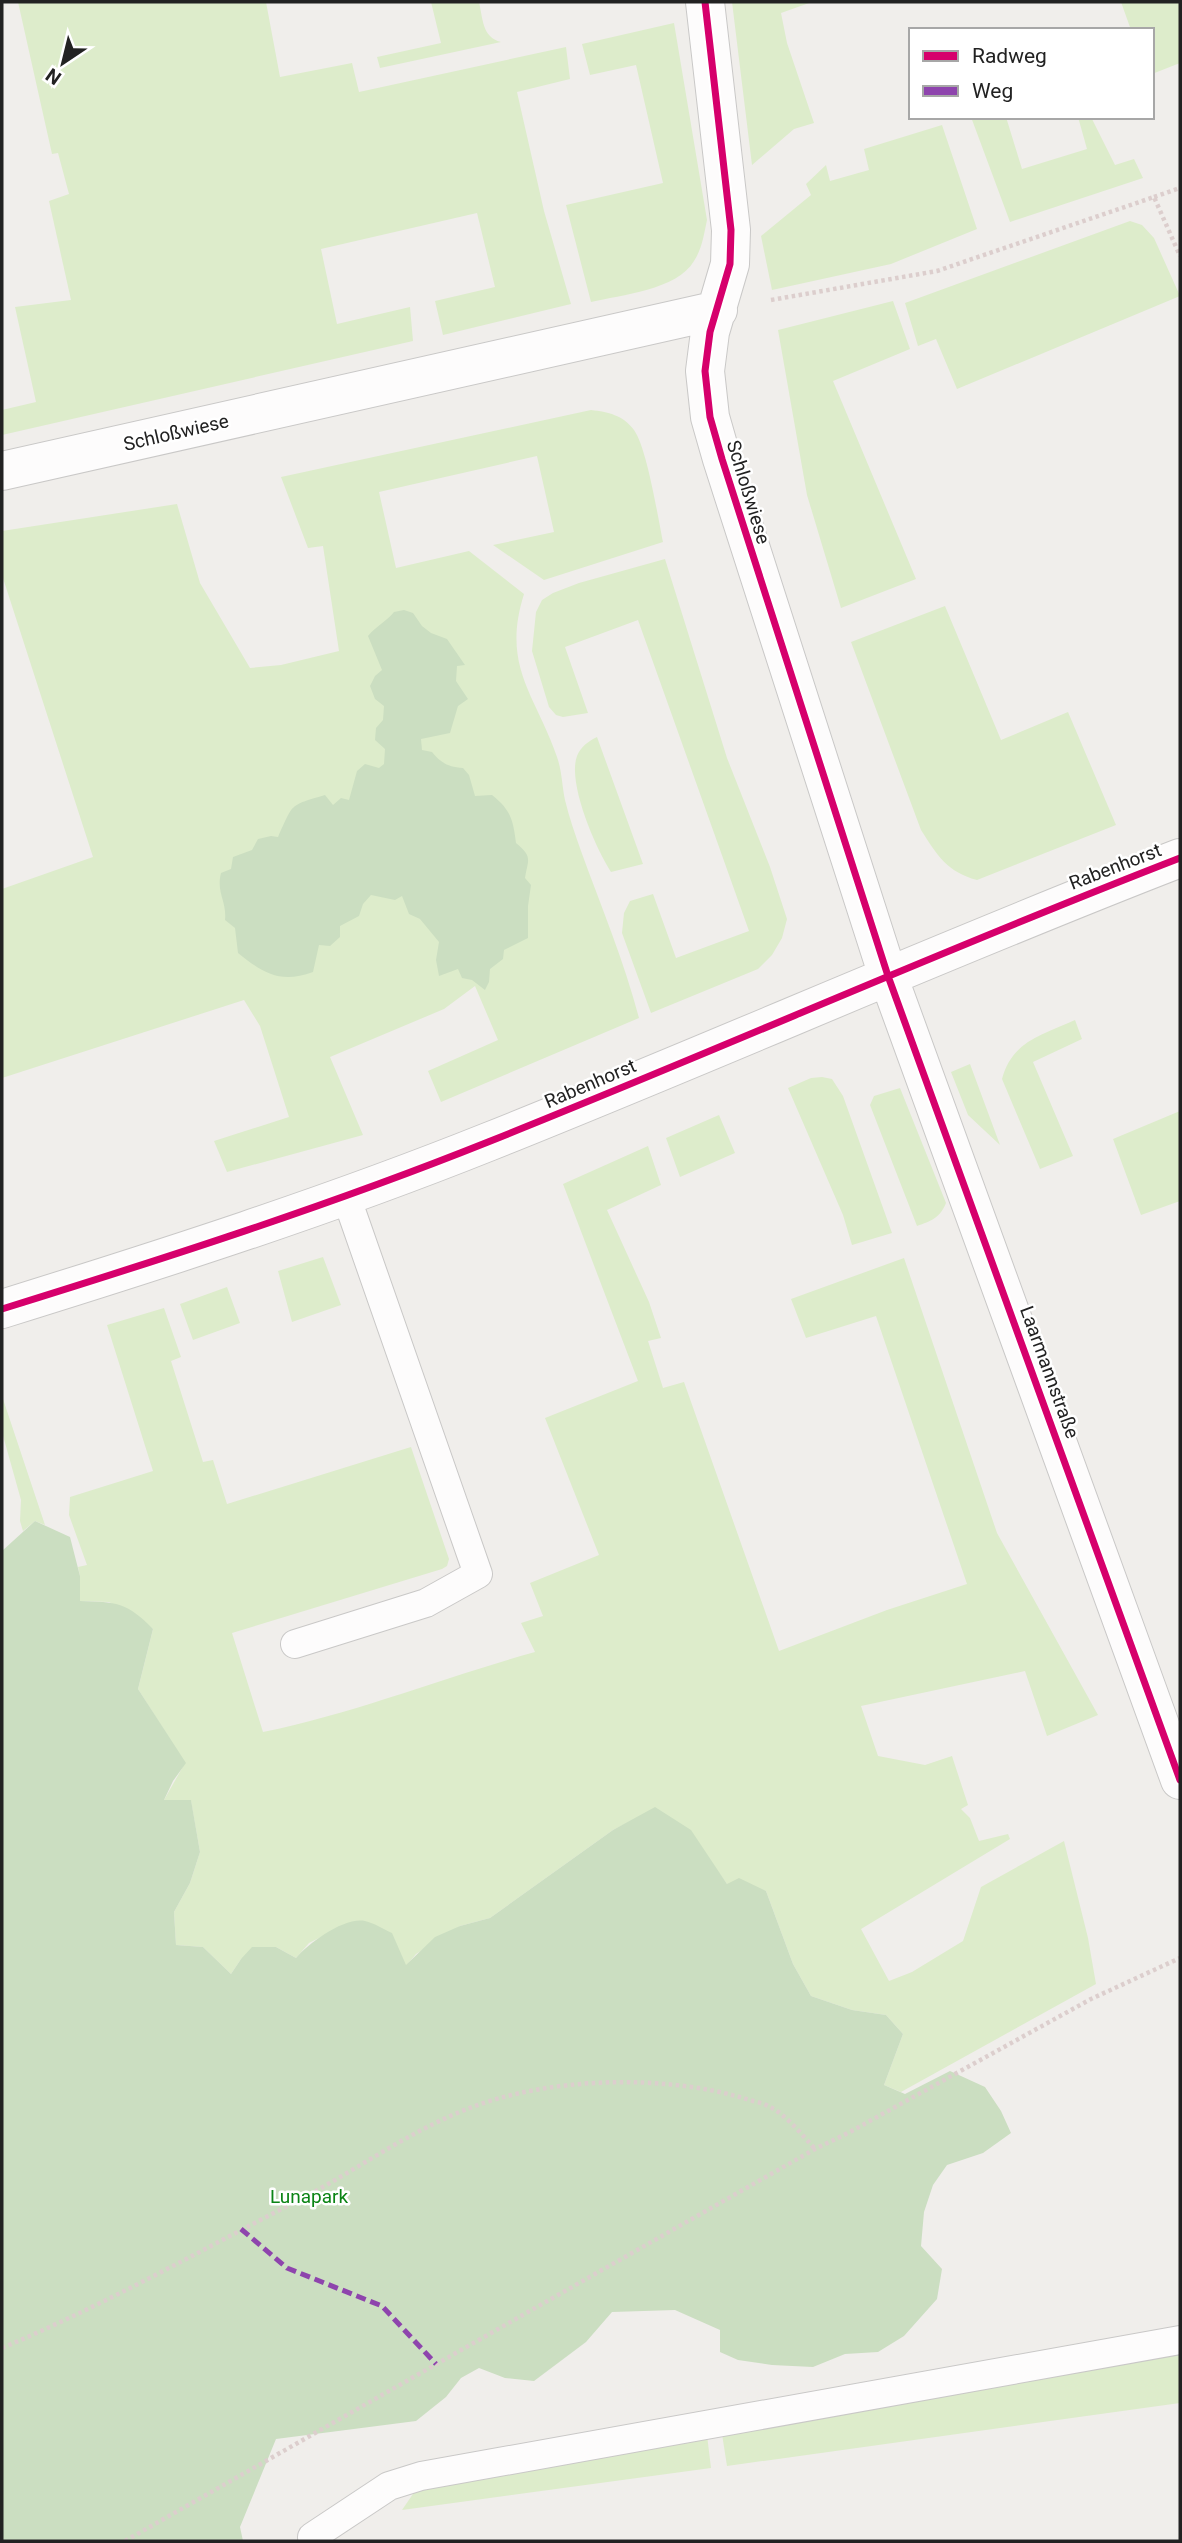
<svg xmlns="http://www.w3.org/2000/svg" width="1182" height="2543" font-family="Roboto,sans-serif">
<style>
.grass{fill:#ddeccb}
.forest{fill:#cbdec1}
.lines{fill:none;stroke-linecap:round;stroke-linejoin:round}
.service-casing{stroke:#c9c8c7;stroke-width:30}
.minor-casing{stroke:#c9c8c7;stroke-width:40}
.path{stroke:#dccecd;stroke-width:4.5;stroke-dasharray:3.5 3.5;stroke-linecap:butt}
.service{stroke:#fdfcfc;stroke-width:28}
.minor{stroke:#fdfcfc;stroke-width:38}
.quiet{stroke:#8e44ad;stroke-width:5;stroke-dasharray:10 5;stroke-linecap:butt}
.cycleway-casing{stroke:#fff;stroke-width:11}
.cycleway{stroke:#d6006c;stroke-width:7}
.labels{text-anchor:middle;stroke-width:5;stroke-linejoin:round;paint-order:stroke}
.street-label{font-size:19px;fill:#222;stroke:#fff}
.park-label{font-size:19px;fill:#0c8416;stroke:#fff}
</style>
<rect width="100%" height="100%" fill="#f0eeeb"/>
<path class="grass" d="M 18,2 L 266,2 L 280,77 L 352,63 L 359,92 L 566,47 L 570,79 L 517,92 L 544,211 L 571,304 L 443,335 L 435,301 L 495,287 L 477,213 L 321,249 L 337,324 L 410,307 L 413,341 L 2,435 L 2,410 L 36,402 L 15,307 L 71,300 L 49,201 L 69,194 L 58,153 L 52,154 Z
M 431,2 L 479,2 C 483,19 482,37 501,42 L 380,68 L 377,57 L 441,43 Z
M 732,2 L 812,2 L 781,13 L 787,43 L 814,123 L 794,129 L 752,165 Z
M 1121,2 L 1180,2 L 1180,63 L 1152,74 L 1152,30 L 1131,30 Z
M 674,23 L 707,220 C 704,234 702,249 694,261 C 677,290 621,295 591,302 L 566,205 L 663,183 L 636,65 L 590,75 L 582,44 Z
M 971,117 L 1006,117 L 1022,169 L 1087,149 L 1078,117 L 1091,117 L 1115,165 L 1134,159 L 1143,178 L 1010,222 Z
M 942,125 L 977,229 L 891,264 L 772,290 L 761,236 L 811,195 L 806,184 L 826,165 L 830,181 L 869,170 L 864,149 Z
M 1130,221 L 1142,225 L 1154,238 L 1180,296 L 957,389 L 936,339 L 918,346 L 905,303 Z
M 893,301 L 910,349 L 833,381 L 916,579 L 841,608 L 807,495 L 778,330 Z
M 591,410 C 608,412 623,415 634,430 C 647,448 658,518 663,542 L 544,580 L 493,545 L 554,532 L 537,456 L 379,492 L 396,568 L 469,551 L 524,594 C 501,667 536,695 557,757 C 562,771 562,786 565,800 C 569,817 575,834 581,851 C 601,906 624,961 639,1018 L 441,1102 L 428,1071 L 498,1040 L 475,986 L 444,1009 L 330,1057 L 363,1135 L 227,1172 L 214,1141 L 289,1117 L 260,1026 L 244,1000 L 2,1078 L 2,889 L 93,857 L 2,575 L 2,531 L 177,504 L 200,583 L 250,668 L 281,665 L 339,651 L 323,546 L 308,548 L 281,477 Z
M 665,559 L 727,758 L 770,867 L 787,919 L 782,938 L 772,955 L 758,969 L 651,1013 L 622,933 L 624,913 L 630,901 L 653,894 L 676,958 L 749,931 L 638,620 L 565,647 L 588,713 L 563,717 L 556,715 L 549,707 L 532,651 L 536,612 L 542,600 L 553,593 L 579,583 Z
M 945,606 L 1001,740 L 1068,712 L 1116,825 L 977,880 C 947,872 937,855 921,830 L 851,642 Z
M 597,737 L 643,864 L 611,872 C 596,849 567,783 577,756 C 581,746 589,741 597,737 Z
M 1075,1020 L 1082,1039 L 1033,1062 L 1073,1156 L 1040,1169 L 1002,1079 C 1012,1041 1042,1035 1075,1020 Z
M 970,1064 L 1000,1145 L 968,1115 L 951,1072 Z
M 822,1077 L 832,1079 L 843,1096 L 892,1233 L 852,1245 L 843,1215 L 788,1088 L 811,1078 Z
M 900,1088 L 946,1203 C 940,1218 931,1221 917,1226 L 870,1105 L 874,1096 Z
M 1180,1111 L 1180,1201 L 1141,1215 L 1113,1139 Z
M 719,1115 L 735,1153 L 680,1177 L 666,1138 Z
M 648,1146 L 661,1185 L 607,1210 L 649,1302 L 661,1338 L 648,1341 L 663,1388 L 684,1382 L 779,1651 L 887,1610 L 967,1584 L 876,1316 L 806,1338 L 791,1299 L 904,1258 L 997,1533 L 1098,1715 L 1047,1736 L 1025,1671 L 861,1706 L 878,1756 L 925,1765 L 952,1756 L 968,1805 L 961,1809 L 970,1818 L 979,1841 L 1008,1834 L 1010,1839 L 861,1929 L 889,1981 L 912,1972 L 963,1941 L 981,1887 L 1064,1841 L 1088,1938 L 1096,1984 L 901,2092 L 884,2085 L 903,2034 L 886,2015 L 852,2010 L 811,1996 L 793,1964 L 766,1891 L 727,1884 L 712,1863 L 637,1818 L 613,1830 L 490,1918 L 460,1926 L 416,1954 L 406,1966 L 343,1926 L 309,1943 L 296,1958 L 276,1947 L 241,1959 L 231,1974 L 203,1947 L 176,1945 L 174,1912 L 190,1883 L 200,1852 L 191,1801 L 164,1800 L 185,1763 L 138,1689 L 153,1629 L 109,1602 L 80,1601 L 80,1576 L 78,1567 L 87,1565 L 69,1515 L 70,1497 L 153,1471 L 107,1325 L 164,1308 L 181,1357 L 171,1361 L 203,1462 L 213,1460 L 227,1504 L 411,1447 L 449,1559 L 447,1566 L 442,1569 L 232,1633 L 263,1732 C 356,1713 444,1677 535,1652 L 521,1623 L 543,1616 L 530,1583 L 599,1555 L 545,1418 L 638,1381 L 563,1184 Z
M 323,1257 L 341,1305 L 292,1322 L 278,1271 Z
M 227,1287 L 240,1323 L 193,1340 L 180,1304 Z
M 2,1396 L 45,1525 L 35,1521 L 23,1531 L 20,1521 L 21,1500 L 2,1432 Z
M 1180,2354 L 1180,2403 L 727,2466 L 722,2434 Z
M 707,2435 L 711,2468 L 402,2510 L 415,2491 Z"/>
<path class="forest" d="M 404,610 L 413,613 L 422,626 L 431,633 L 447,639 L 465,665 L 457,666 L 456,681 L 468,699 L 458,706 L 450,733 L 421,739 L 422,750 L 432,752 C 441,763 448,767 463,768 L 469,775 L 475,796 L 492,795 C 511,810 513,820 516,843 C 533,857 528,859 525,878 L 531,885 L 528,906 L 528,938 L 504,950 L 503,959 L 490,969 L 489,982 L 485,990 L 472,980 L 462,978 L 458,969 L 439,976 L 436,960 L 439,942 L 420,919 L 409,914 L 402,896 L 395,900 L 371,895 L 363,904 L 359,916 L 340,926 L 340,937 L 330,946 L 319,945 L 313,972 C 280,984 263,973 238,953 L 235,928 L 225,920 C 227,901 216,893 221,873 L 231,869 L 233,857 L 252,850 L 258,839 L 271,836 L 278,837 C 294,803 288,806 325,795 L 333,805 L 341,798 L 349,800 L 357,771 L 365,764 L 379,768 L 384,764 L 385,749 L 375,740 L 376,728 L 383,720 L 384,706 L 375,699 L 370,686 L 375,676 L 382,670 L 368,636 C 376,626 386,622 394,612 Z
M 35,1521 L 70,1537 L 80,1576 L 80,1601 C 116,1602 127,1602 153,1629 L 138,1689 L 186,1763 L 173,1781 L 164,1800 L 191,1800 L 200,1852 L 190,1883 L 174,1912 L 176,1945 L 203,1947 L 231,1974 L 241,1959 L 252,1947 L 276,1947 L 296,1958 C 309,1943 344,1917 365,1921 C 374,1923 383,1929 392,1933 L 406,1965 L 435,1937 L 460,1926 L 490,1918 L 613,1830 L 655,1807 L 691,1830 L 727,1884 L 739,1878 L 766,1891 L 793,1964 L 811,1996 L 852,2010 L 886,2015 L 903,2034 L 884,2085 L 905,2094 L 950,2071 L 985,2087 L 1001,2111 L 1011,2133 L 983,2153 L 947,2165 L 933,2185 L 924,2212 L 921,2246 L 942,2269 L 937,2299 L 904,2336 L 878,2352 L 845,2354 L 813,2367 L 772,2365 L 738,2360 L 720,2352 L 720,2330 L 675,2310 L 612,2312 L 586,2342 L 534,2381 L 505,2378 L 479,2368 L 461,2378 L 446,2397 L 416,2421 L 276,2439 L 240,2527 L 243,2541 L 2,2541 L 2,1551 Z"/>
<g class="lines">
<g class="service-casing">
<path id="service" d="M 295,1644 L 426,1603 L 478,1574 L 346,1196
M 313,2541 L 312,2537 L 389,2486 L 421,2476 L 1180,2340"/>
</g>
<g class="minor-casing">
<path id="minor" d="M 705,2 L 731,230 L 730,264 L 710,332 L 705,371 L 710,417 L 722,459 L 888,976 L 1180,1780
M 2,471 L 718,310
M 2,1309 C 166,1258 328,1206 488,1142 C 719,1050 947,948 1180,858"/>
</g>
<path class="path" d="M 1154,197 L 1180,188
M 771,300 L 937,271 L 1154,197 L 1180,256
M 2,2348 C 102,2306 198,2252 295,2202 C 354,2172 406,2133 467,2109 C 548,2077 661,2074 743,2098 C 751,2101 761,2102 768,2106 C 787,2115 801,2134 815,2149
M 125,2541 L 815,2149 L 848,2133 L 1091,1999 L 1180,1958"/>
<use href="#service" class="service"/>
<use href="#minor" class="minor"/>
<path class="quiet" d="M 241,2229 L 287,2268 L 382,2306 L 436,2364"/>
<g class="cycleway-casing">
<path id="cycleway" d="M 705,2 L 731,230 L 730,264 L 710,332 L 705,371 L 710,417 L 722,459 L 888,976 L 1180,1780
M 2,1309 C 166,1258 328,1206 488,1142 C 719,1050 947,948 1180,858"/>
</g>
<use href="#cycleway" class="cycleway"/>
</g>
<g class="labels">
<g class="street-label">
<text transform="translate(176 432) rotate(-13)" y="7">Schloßwiese</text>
<text transform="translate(749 492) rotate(73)" y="7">Schloßwiese</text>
<text transform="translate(1115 866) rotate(-21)" y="7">Rabenhorst</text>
<text transform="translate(590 1083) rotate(-23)" y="7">Rabenhorst</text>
<text transform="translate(1050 1372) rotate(70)" y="7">Laarmannstraße</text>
</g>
<g class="park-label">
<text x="309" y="2203">Lunapark</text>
</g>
</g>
<rect width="1182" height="2543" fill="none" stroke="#222222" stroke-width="7"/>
<rect x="909" y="28" width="245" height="91" fill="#ffffff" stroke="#a7a7a7" stroke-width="2"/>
<rect x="923" y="51" width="35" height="10" fill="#d6006c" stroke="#a7a7a7" stroke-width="2"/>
<text x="972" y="63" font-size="21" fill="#222222">Radweg</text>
<rect x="923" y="86" width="35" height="10" fill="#8e44ad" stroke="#a7a7a7" stroke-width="2"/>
<text x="972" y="98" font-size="21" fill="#222222">Weg</text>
<g transform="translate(63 63) rotate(215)" stroke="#ffffff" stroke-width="5" paint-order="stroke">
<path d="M0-5L12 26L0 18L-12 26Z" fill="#222222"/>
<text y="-10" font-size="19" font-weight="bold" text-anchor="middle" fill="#222222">N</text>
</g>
</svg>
